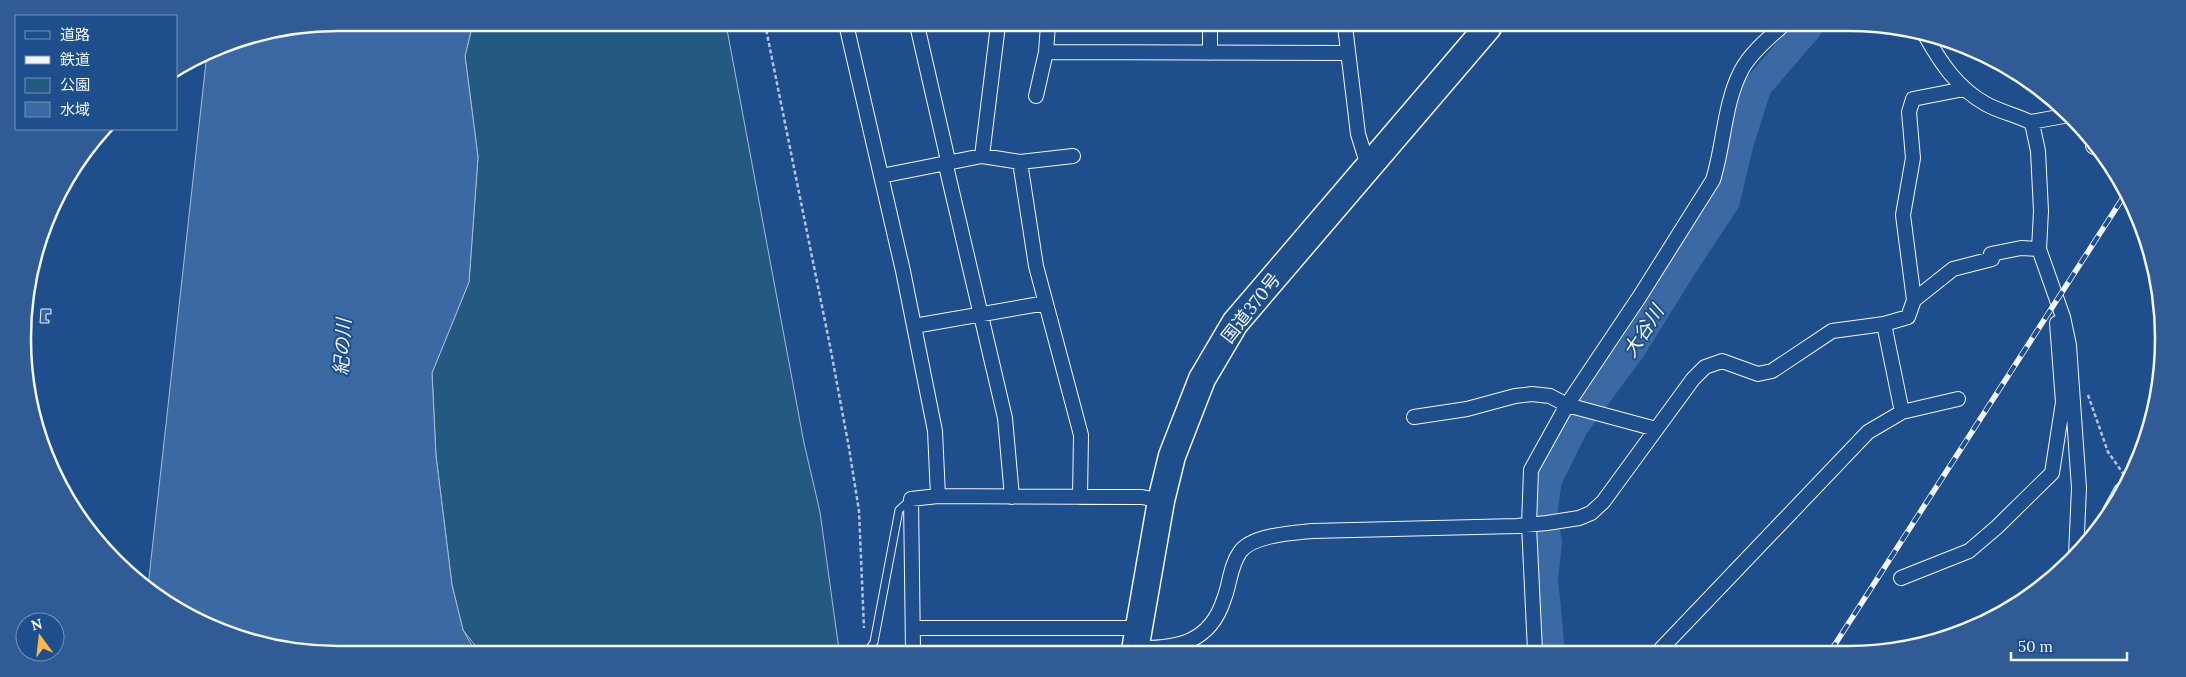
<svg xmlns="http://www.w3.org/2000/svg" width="2186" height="677" font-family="Lora,'Noto Sans JP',serif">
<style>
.green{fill:#245a82;stroke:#a8bbd7}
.water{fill:#3b69a3;stroke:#a8bbd7}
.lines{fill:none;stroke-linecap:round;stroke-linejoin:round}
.river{stroke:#3b69a3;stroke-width:28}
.building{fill:#3563a3;stroke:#f2f6ff}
.lane-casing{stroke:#f2f6ff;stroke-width:9}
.street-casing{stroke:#f2f6ff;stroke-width:16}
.highway-casing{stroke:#f2f6ff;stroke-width:29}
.path{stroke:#b3c4dc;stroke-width:2.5;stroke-dasharray:4 2.5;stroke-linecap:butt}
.lane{stroke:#1f4e8c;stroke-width:7}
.street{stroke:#1f4e8c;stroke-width:14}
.highway{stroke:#1f4e8c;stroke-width:26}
.rail-casing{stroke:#f2f6ff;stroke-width:5.5}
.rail{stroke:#1f4e8c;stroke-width:4;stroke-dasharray:11;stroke-linecap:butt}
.labels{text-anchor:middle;stroke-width:4;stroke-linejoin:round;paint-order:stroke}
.street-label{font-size:18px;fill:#f2f6ff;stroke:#1f4e8c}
.water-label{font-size:19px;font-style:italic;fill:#f2f6ff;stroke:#1f4e8c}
.rim{fill:none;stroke:#f2f6ff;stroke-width:2.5}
</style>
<rect width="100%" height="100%" fill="#1f4e8c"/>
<path class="green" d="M 473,23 L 726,24 L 804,443 L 820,512 L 839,650 L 478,649 L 463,630 L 452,585 L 436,456 L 432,373 L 469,282 L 478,157 L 465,56 Z"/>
<path class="water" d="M 339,23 L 473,23 L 465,56 L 478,157 L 469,282 L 432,373 L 436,456 L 452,585 L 463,630 L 474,649 L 277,648 L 163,601 L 148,587 L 207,53 L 218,46 Z"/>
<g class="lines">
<path class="river" d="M 1551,651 L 1544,579 L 1548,542 L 1543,514 L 1548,480 L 1574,427 L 1631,350 L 1682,268 L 1726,201 L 1740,142 L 1758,86 L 1808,28"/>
</g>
<path class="building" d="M 41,309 L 51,309 L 51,314 L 46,314 L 46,320 L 49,320 L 49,323 L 40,323 Z"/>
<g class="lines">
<g class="lane-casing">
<path id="lane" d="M 869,650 L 874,642 L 899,510 L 911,499"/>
</g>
<g class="street-casing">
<path id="street" d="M 846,24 L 903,271 L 935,431 L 938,496
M 917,25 L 947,156 L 947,170 L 1005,418 L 1012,497
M 1210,26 L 1210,53
M 1345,26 L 1358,134 L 1368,166
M 1925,35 C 1941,63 1957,88 1986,104 C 2000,112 2017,115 2032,123 L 2038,151 L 2041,211 L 2039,249 L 2063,317 L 2069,345 L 2079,488 L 2076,555
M 1046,52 L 1348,53
M 1036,96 L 1046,52 L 1048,25
M 2031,122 L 2064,116
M 2093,146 L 2094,147
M 982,156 L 998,25
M 1020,162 L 1036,266 L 1081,435 L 1080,497
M 881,176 L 982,156 L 1020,162 L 1073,156
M 1914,300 L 1953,269 L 1992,259 L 1991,254 L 2021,248 L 2039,249
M 1884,324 L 1902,412
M 914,326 L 1046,303
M 1414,417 L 1467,409 L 1515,396 L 1532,394 L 1550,396 L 1567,405 L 1656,429
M 2110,511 L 2121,491 L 2124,489
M 1901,578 L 1969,551 L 1997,527 L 2052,473 L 2063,402 L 2057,323
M 913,628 L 1139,628
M 1136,648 C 1177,649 1210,643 1224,599 C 1230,584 1230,566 1240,552 C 1252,535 1293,533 1312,531 L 1517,526 L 1547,523 L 1579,518 L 1591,513 L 1603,502 L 1693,379 L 1705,367 L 1722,361 L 1758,374 L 1772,371 L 1832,331 L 1884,324 L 1908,317 L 1914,300 L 1903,215 L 1913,158 L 1909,112 L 1913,99 L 1964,89
M 913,650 L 911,499 L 938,496 L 1142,497 L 1161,501
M 1535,651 L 1529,525 L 1531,470 L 1567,405 L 1640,296 L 1713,180 C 1724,145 1724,104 1741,71 C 1749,55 1766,40 1780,28
M 1659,651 L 1868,432 L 1902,412 L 1958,399"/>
</g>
<g class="highway-casing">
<path id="highway" d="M 1135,650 L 1161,501 L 1172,456 L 1202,379 L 1235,323 L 1488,27"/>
</g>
<path class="path" d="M 765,24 L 830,346 L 849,448 L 859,511 L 864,628
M 2088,395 L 2108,452 L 2125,476"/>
<use href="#lane" class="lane"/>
<use href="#street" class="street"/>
<use href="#highway" class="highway"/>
<g class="rail-casing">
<path id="rail" d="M 1830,652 L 2124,196"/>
</g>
<use href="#rail" class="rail"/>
</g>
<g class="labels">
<g class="street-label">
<text transform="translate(1251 308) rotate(-52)" y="6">国道370号</text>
</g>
<g class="water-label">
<text transform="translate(1643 331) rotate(-57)" y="7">大谷川</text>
<text transform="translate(342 347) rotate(-87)" y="7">紀の川</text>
</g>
</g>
<path d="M0 0H2186V677H0ZM338 31H1848A307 307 0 0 1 2155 338V339A307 307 0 0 1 1848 646H338A307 307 0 0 1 31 339V338A307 307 0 0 1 338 31Z" fill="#305b95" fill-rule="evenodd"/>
<path class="rim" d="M338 31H1848A307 307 0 0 1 2155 338V339A307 307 0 0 1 1848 646H338A307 307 0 0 1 31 339V338A307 307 0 0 1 338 31Z"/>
<rect x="15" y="15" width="162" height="115" fill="#1f4e8c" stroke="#7391ba"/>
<rect x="25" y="31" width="25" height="8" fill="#1f4e8c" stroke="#7391ba"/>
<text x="60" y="40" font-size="15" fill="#f2f6ff">道路</text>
<rect x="25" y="56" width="25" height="8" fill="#f2f6ff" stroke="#7391ba"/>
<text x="60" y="65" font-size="15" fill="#f2f6ff">鉄道</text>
<rect x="25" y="78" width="25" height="15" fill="#245a82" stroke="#7391ba"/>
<text x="60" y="90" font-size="15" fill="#f2f6ff">公園</text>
<rect x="25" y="102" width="25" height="15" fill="#3b69a3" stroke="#7391ba"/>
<text x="60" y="115" font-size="15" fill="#f2f6ff">水域</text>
<g transform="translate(40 637) rotate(345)"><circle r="24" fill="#1f4e8c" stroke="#7391ba"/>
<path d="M0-4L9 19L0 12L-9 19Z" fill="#ffb74d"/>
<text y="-8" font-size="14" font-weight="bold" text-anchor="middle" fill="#f2f6ff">N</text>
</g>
<path d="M2011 652v8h116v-8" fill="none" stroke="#f2f6ff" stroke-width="2.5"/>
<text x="2018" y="652" font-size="15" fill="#f2f6ff" stroke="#1f4e8c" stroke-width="4" paint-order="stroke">50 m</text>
</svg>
